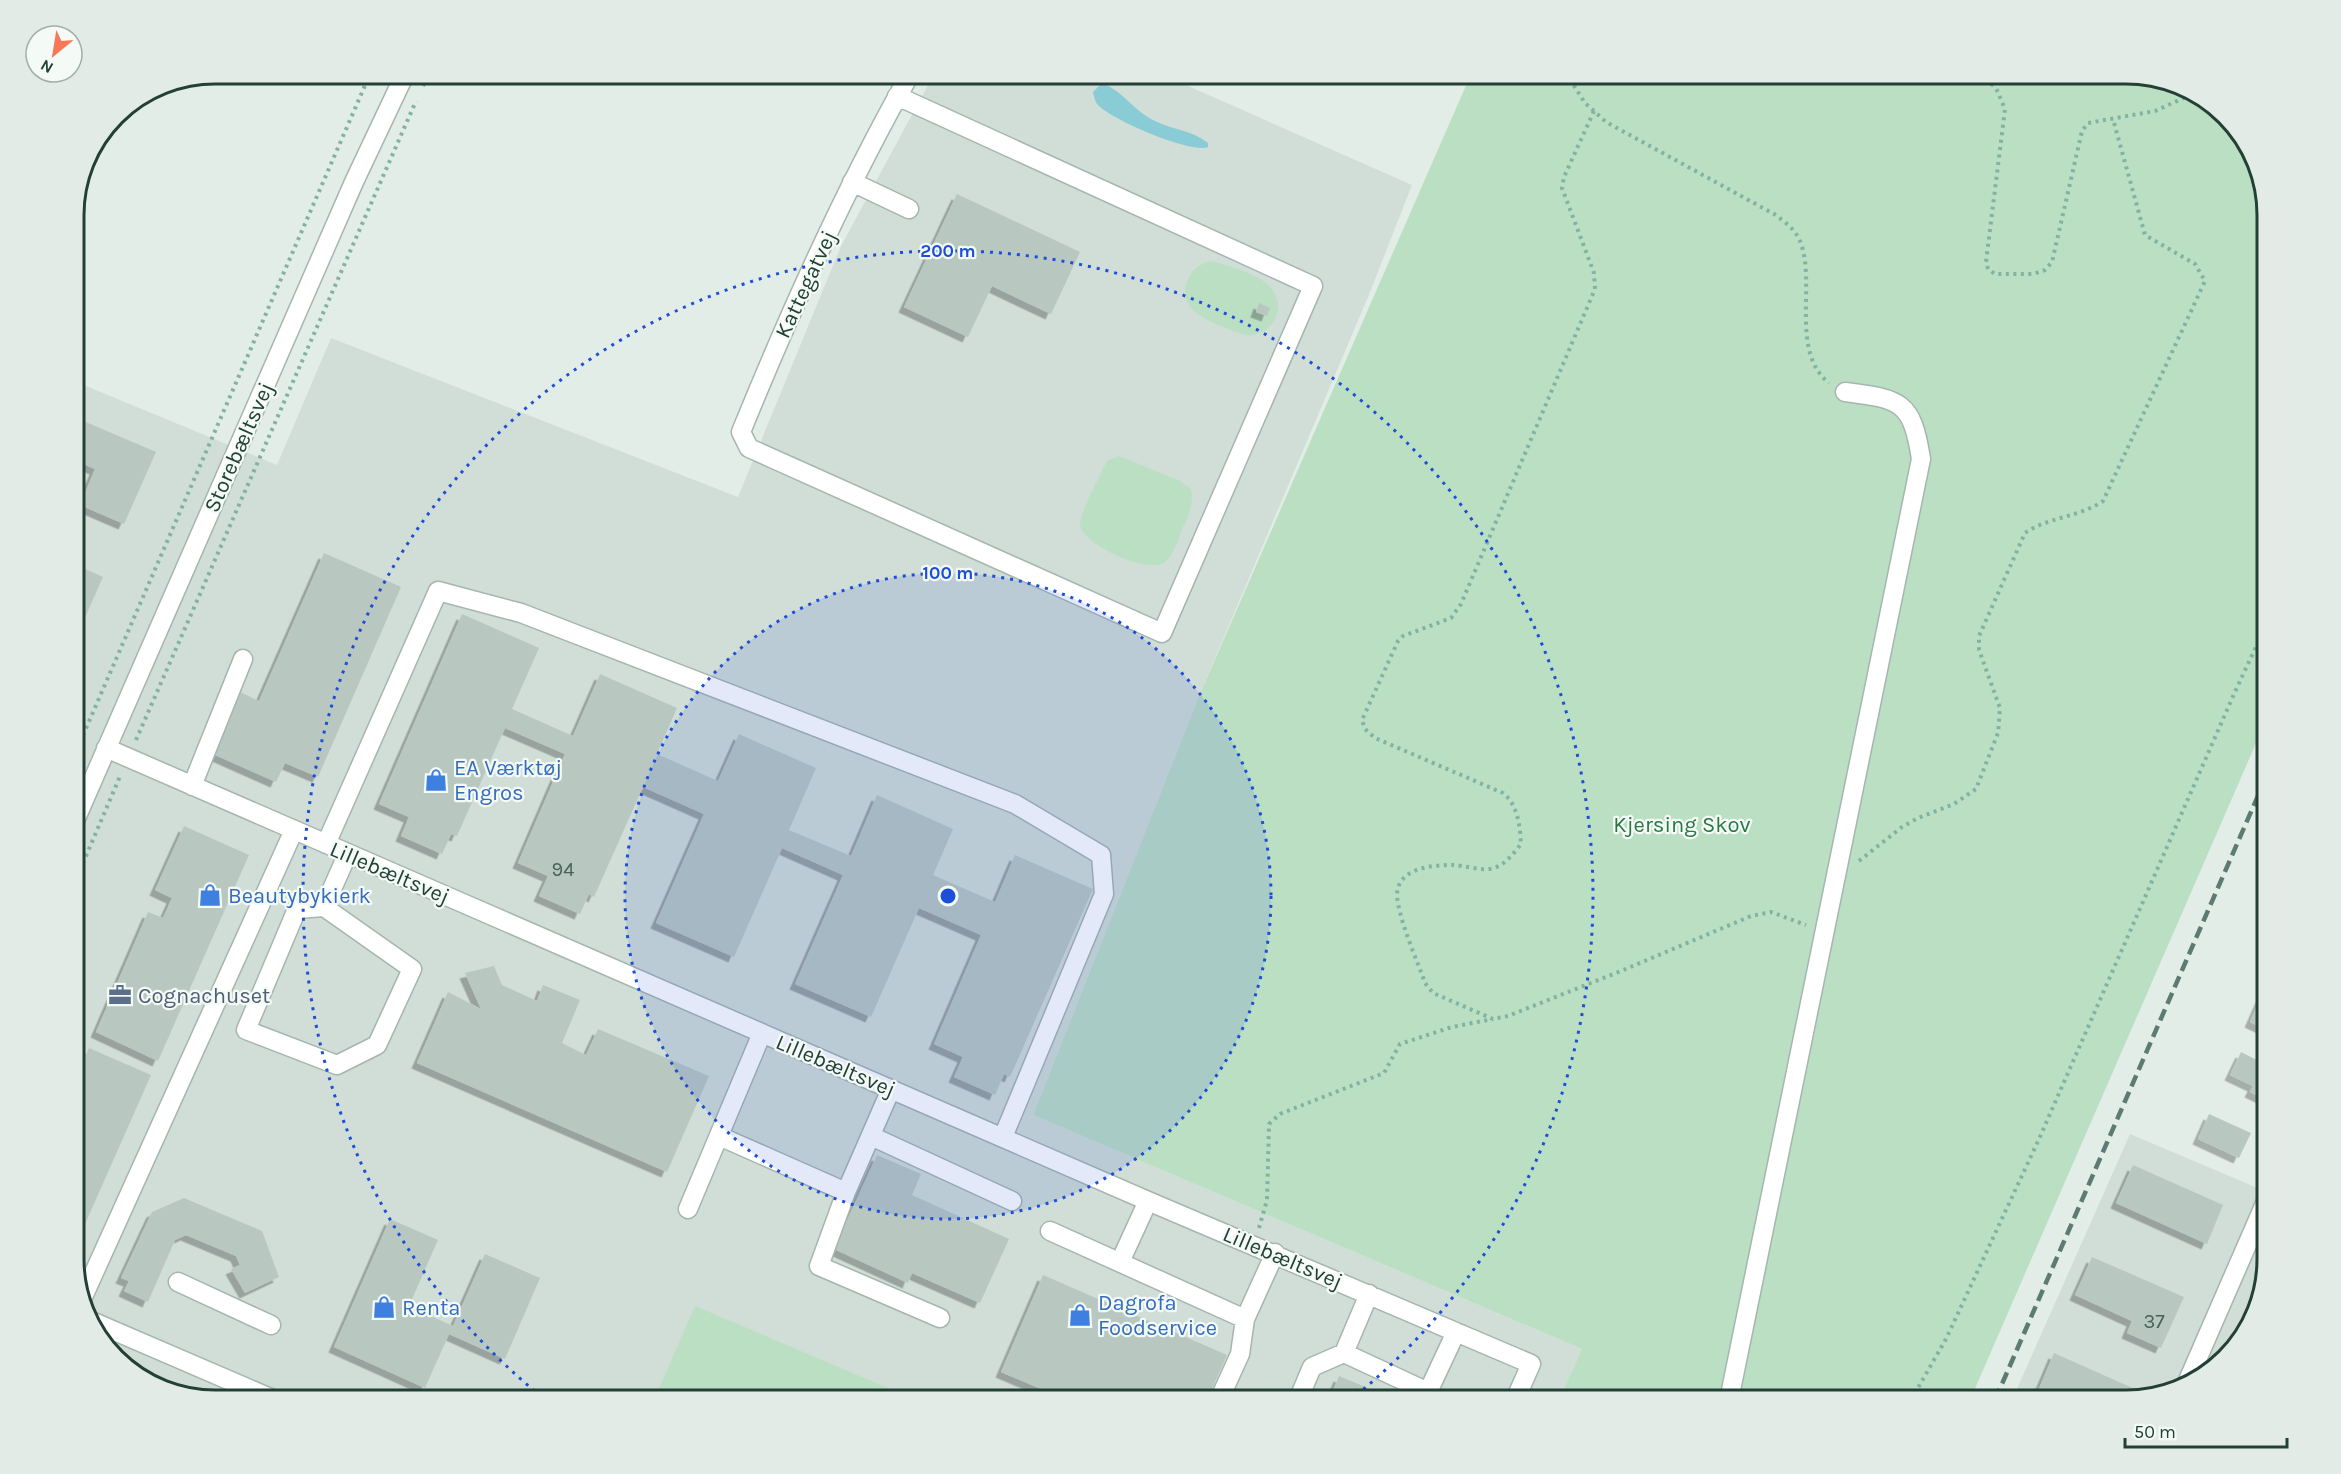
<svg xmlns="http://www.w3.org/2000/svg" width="2341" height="1474" font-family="Karla,sans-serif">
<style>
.built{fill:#d1ddd7}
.green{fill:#bbdfc3}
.water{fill:#89ccd5}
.building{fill:#b8c8c1;filter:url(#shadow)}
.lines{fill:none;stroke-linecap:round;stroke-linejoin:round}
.minor-casing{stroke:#a5b6af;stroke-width:21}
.path{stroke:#82b2a1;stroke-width:4;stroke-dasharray:3 4.5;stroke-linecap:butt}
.minor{stroke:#fff;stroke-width:18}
.rail{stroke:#5c7b72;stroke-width:4.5;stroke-dasharray:12 6;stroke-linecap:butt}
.ring{fill:none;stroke:#1d4ed8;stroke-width:3;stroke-dasharray:3 6}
.labels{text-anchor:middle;stroke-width:4.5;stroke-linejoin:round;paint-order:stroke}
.number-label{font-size:20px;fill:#486259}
.street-label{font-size:22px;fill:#224036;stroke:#f4faf6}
.shop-label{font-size:22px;fill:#366cbe;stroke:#f4faf6;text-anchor:start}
.park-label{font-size:22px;fill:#2a7845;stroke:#f4faf6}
.service-label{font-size:22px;fill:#4e5e75;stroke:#f4faf6;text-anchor:start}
.rim{fill:none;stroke:#224036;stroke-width:3}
.centre{fill:#1d4ed8;stroke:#f4faf6;stroke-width:3}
.ring-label{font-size:18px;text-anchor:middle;font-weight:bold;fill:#1d4ed8;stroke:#f4faf6;stroke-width:4.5;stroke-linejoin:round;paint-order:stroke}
</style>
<defs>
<filter id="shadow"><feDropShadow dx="-5.5" dy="5.5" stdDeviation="0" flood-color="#0004"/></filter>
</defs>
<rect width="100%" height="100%" fill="#e3ede8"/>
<path class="built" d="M 934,74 L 1161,74 L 1412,185 L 1368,297 L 1199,696 L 1033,1115 L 1582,1349 L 1559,1400 L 215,1400 L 144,1381 L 93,1330 L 74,1268 L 74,381 L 277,465 L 331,338 L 738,497 L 841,246 Z
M 2130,1134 L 2267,1192 L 2267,1260 L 2248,1330 L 2197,1382 L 2127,1400 L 2012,1400 Z"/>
<path class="green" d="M 1471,74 L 2126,74 L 2197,93 L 2248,144 L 2267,206 L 2267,718 L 1970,1400 L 1559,1400 L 1582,1349 L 1033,1115 L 1199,696 Z
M 1210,261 C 1225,264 1254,273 1266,283 C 1290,302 1275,339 1244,335 C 1221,325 1175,315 1187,282 C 1191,270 1198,265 1210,261 Z
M 1119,456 L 1180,481 L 1191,489 C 1194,505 1189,515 1182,529 C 1178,539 1174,555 1165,562 C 1150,575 1079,544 1080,523 C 1081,512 1098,479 1104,467 L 1107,461 Z
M 695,1306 L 916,1400 L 654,1400 Z"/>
<path class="water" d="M 1102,83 C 1123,91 1135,112 1155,121 C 1173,130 1192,130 1208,143 L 1208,147 C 1191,154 1110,119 1098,105 C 1095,102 1094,96 1093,92 Z"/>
<path class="building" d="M 957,194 L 1080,252 L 1051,314 L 992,286 L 968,337 L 904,307 Z
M 1259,303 L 1270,308 L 1267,316 L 1256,312 Z
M 74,417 L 156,452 L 124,524 L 80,505 L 95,469 L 74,460 Z
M 324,553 L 401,587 L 318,777 L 285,763 L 276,782 L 213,754 L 240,692 L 259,701 Z
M 74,564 L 103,577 L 74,642 Z
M 462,614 L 539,648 L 512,709 L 573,736 L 600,674 L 677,708 L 657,754 L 718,781 L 739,734 L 816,768 L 789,830 L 851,856 L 877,795 L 953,829 L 933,875 L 995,902 L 1015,855 L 1093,889 L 1010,1077 L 1004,1074 L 995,1095 L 954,1077 L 963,1057 L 934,1044 L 981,935 L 919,908 L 871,1017 L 795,984 L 843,875 L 782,848 L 734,957 L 656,923 L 704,814 L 643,787 L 594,897 L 589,894 L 580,914 L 539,896 L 548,876 L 518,863 L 565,754 L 505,728 L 457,836 L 451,834 L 442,854 L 401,836 L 409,817 L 379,804 Z
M 184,826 L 249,855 L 158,1061 L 96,1032 L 148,912 L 163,918 L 172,898 L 155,890 Z
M 494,966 L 502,985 L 537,1001 L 543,985 L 580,1000 L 562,1043 L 586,1055 L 598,1029 L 709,1076 L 667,1172 L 417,1063 L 448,992 L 481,1009 L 465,973 Z
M 2261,997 L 2267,999 L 2267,1030 L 2250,1022 Z
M 89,1048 L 151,1075 L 74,1249 L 74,1083 Z
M 2241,1052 L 2267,1065 L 2267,1100 L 2250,1092 L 2253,1086 L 2230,1075 Z
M 2209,1114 L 2251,1133 L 2239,1158 L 2198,1139 Z
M 877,1155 L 921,1174 L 912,1195 L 1009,1239 L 980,1303 L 912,1273 L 908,1283 L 834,1249 Z
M 2133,1165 L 2223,1205 L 2207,1244 L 2116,1203 Z
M 184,1198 L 262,1231 L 279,1277 L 245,1293 L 231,1269 L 240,1265 L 236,1256 L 186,1235 L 175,1240 L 148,1302 L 124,1291 L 129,1281 L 121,1278 L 152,1212 Z
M 390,1219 L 438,1240 L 409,1306 L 453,1326 L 485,1254 L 540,1278 L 505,1359 L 449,1334 L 425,1388 L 334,1347 Z
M 2092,1257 L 2184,1297 L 2161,1348 L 2127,1333 L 2132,1321 L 2075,1295 Z
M 1043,1275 L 1227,1355 L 1207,1400 L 1067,1400 L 1001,1372 Z
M 2054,1353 L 2146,1394 L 2145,1396 L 2127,1400 L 2060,1400 L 2038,1391 Z
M 1339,1376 L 1397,1400 L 1329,1400 Z"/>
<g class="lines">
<g class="minor-casing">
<path id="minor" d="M 897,96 L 1313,286 L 1162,633 L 749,448 L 741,432 C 791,309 845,189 910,74
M 852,182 L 909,209
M 106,748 L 1148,1201 L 1531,1364 L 1515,1400
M 192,786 L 243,659
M 74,823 L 354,182 L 405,74
M 326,844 L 438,591 L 521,613 L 1015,804 L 1101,855 L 1104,894 L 1003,1137
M 324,907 L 412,969 L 377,1045 L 337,1065 L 246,1030 L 297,909 Z
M 324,907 L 348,853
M 891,1089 L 846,1192 L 819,1266 L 940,1318
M 719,1136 L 846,1192
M 871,1136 L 1012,1201
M 688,1209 L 762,1033
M 1050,1231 L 1245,1319
M 1120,1262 L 1148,1201
M 178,1282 L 271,1325
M 83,1297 L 294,830
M 89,1320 L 275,1400
M 1344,1353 L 1369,1294
M 2186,1385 L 2267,1199
M 1219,1400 L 1240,1354 L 1245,1319 L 1275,1253
M 1298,1400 L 1312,1367 L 1344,1353 L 1428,1392 L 1456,1332
M 1729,1400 L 1921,459 C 1912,401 1901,399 1845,392"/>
</g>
<path class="path" d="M 1578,74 L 1571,81 L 1585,103 L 1606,122 L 1774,214 C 1784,221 1795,229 1800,241 C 1817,282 1789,351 1829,383
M 1980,74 L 1996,88 L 2005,109 L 1986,262 L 1988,269 L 1995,274 L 2033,274 L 2045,270 L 2052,262 L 2082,131 L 2088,123 L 2155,111 L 2197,92
M 423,86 L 430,74
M 1594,111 L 1564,177 L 1562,188 L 1594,273 L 1595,289 L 1461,604 L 1451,618 L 1403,636 L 1398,641 L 1362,720 L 1365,729 L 1375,738 L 1503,793 C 1518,805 1520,826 1521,844 C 1513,854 1506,864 1494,868 C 1482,872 1464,865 1452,865 C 1427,865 1391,870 1398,903 C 1403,930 1416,957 1425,983 L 1433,993 L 1493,1019 L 1508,1016 L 1621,971 L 1751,916 L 1771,912 L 1806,925
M 136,740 L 416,101
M 74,756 L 370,74
M 1859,861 L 1902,827 L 1918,818 L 1954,804 L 1976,789 L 1998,733 L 2000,708 L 1979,650 L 1979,636 L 2025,533 C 2048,517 2080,517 2103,501 L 2205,281 L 2195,264 L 2145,235 L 2113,119
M 74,884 L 121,774
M 1259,1228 L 1267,1200 L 1269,1124 L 1280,1114 L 1384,1073 L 1400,1044 L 1452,1027 L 1493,1019
M 1911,1400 L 1946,1339 L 2039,1139 L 2234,694 L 2267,623"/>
<use href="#minor" class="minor"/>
<path class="rail" d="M 1995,1400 L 2267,775"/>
</g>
<circle cx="948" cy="896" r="323" fill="#1d4ed8" fill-opacity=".12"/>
<g class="ring">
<circle cx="948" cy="896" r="323"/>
<path d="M542 1397A645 645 0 1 1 1354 1397"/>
</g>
<defs>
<g id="shop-bare" transform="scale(1.8)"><path d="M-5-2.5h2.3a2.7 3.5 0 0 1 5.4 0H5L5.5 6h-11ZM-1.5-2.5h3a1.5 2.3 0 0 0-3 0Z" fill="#3f7fe0" stroke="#f4faf6" stroke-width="2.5" paint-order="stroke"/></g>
<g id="office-bare" transform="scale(1.8)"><path d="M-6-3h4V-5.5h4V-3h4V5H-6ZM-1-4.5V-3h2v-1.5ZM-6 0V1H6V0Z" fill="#5c6f8a" stroke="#f4faf6" stroke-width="2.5" paint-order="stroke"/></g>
</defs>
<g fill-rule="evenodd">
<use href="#shop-bare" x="436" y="780"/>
<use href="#shop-bare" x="210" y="895"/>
<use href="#office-bare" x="120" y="995"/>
<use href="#shop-bare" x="384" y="1307"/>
<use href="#shop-bare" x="1080" y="1315"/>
</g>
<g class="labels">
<g class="number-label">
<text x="563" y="876">94</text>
<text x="2154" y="1328">37</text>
</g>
<g class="street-label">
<text transform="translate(805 284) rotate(-65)" y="8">Kattegatvej</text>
<text transform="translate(238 447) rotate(-66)" y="8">Storebæltsvej</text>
<text transform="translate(390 872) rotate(23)" y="8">Lillebæltsvej</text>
<text transform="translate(836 1065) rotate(23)" y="8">Lillebæltsvej</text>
<text transform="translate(1283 1257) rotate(23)" y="8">Lillebæltsvej</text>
</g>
<g class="shop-label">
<text x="454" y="775">EA Værktøj<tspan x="454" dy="25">Engros</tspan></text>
<text x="228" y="903">Beautybykierk</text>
<text x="1098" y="1310">Dagrofa<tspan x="1098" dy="25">Foodservice</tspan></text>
<text x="402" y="1315">Renta</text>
</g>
<g class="park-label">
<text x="1682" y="832">Kjersing Skov</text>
</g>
<g class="service-label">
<text x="138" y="1003">Cognachuset</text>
</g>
</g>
<path d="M0 0H2341V1474H0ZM215 84H2126A131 131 0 0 1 2257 215V1259A131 131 0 0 1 2126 1390H215A131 131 0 0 1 84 1259V215A131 131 0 0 1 215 84Z" fill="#e3ebe7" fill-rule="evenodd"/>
<path class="rim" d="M215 84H2126A131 131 0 0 1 2257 215V1259A131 131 0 0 1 2126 1390H215A131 131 0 0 1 84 1259V215A131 131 0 0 1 215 84Z"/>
<circle cx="948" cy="896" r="9" class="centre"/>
<g class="ring-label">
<text x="948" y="257">200 m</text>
<text x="948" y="579">100 m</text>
</g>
<g transform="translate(54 54) rotate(210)"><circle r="28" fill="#f4faf6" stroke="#a0b0a9" stroke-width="1.5"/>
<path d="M0-4.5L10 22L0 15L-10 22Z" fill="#f87856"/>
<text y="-9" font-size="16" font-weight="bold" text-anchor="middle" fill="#224036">N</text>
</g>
<path d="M2125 1438v9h162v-9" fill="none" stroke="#224036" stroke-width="3"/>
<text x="2134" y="1438" font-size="18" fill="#224036" stroke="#f4faf6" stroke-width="4.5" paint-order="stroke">50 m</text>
</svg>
